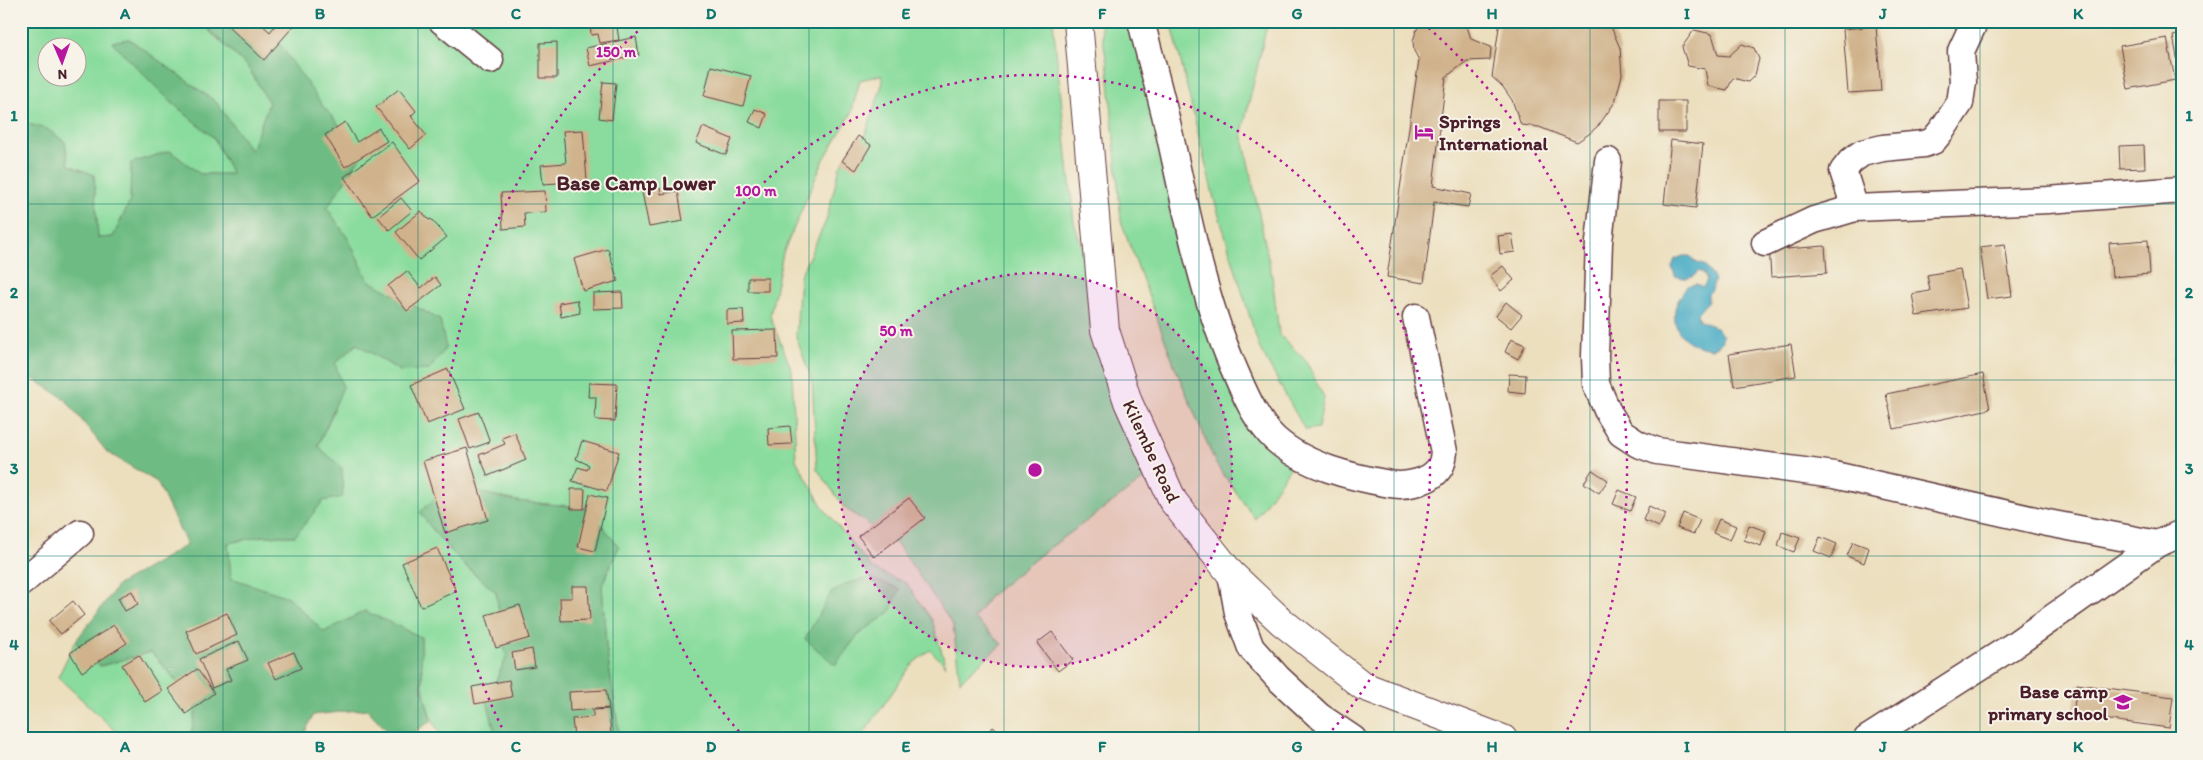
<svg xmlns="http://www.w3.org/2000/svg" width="2203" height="760" font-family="Itim,sans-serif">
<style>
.green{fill:#89dc9d;stroke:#6a7e64;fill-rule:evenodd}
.forest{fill:#6ebc84;stroke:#5c6e58}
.water{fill:#45aac4;stroke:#486478}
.building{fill:#d0b38c}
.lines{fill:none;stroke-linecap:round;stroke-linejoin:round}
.minor-casing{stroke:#623c41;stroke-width:29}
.major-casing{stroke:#623c41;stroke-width:30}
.minor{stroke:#fff;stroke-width:26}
.major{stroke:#fff;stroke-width:28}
.grid{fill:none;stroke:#0f766e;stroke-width:1;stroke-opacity:0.55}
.ring{fill:none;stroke:#b5179e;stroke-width:2.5;stroke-dasharray:2.5 5}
.labels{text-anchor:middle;stroke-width:4;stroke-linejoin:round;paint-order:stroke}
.poi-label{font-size:19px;font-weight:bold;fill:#4a1f2b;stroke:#f7f3e8;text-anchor:start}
.street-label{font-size:19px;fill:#4a1f2b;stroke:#f7f3e8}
.quarter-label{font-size:21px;font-weight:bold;fill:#4a1f2b;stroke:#f7f3e8}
.centre{fill:#b5179e;stroke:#f7f3e8;stroke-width:2.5}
.ring-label{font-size:15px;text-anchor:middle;font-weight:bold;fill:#b5179e;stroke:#f7f3e8;stroke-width:4;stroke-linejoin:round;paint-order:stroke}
.neatline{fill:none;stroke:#0f766e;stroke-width:2}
.grid-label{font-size:16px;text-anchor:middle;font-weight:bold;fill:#0f766e}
</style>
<rect width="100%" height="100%" fill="#f7f3e8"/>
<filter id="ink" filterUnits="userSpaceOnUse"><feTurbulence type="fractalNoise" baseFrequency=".02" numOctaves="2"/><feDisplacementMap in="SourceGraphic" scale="10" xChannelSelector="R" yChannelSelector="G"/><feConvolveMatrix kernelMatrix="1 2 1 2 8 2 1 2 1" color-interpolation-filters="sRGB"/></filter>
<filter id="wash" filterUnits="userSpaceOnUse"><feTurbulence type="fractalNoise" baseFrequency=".0096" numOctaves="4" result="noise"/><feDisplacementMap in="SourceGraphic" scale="20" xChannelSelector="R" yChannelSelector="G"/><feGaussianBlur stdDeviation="1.12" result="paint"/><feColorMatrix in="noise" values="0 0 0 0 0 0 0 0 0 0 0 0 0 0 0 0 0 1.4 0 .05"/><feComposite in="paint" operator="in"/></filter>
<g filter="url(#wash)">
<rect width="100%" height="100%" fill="#ecdfbe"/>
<path class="green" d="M 21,21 L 223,21 L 208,30 L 248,67 L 269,103 L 251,151 L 216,102 L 129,39 L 112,42 L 170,101 L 214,138 L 232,174 L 200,174 L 170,151 L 131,163 L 130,201 L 113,237 L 98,238 L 94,175 L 69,165 L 65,142 L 47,129 L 21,122 ZM 48,48 L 78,48 L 78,78 L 48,78 Z
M 245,21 L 1053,21 L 1074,222 L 1102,310 L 1145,420 L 1170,460 L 1040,555 L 990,596 L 974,618 L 1002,644 L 960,681 L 953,625 L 898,545 L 845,508 L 817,469 L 812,380 L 796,337 L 800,276 L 826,221 L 840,166 L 866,133 L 883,82 L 881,75 L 860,80 L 851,114 L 823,161 L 783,253 L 770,316 L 792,371 L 796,460 L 824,509 L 873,569 L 906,583 L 932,620 L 946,666 L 930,650 L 912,664 L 860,739 L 620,739 L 606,646 L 602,585 L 619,547 L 578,507 L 516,501 L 449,485 L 464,565 L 496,592 L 506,658 L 487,701 L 497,739 L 443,739 C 420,704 422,677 421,637 L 365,611 L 324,632 L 288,597 L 231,578 L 228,543 L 263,536 L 295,536 L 323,501 L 342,468 L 318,446 L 334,410 L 335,363 L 357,344 L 400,371 L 440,320 L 368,280 L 349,240 L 327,208 L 359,159 L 352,140 ZM 870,578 L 890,612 L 858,635 L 835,665 L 831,593 L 848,583 Z
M 1100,21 L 1144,21 L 1199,255 L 1269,427 L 1301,452 L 1255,519 L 1216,464 L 1175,367 L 1121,221 L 1108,69 Z
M 1171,21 L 1268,21 L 1242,133 L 1272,276 L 1279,334 L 1306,361 L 1324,398 L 1318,428 L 1305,430 L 1259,347 L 1214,199 Z
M 75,642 L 101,666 L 151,652 L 197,705 L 190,739 L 124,739 L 58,677 Z"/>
<path class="forest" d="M 223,21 L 245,21 L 274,36 L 323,106 L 352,140 L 359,159 L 327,208 L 349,240 L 368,280 L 440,320 L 446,348 L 429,370 L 400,371 L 357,344 L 335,363 L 343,387 L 318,446 L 342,468 L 343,497 L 323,501 L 295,536 L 263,536 L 228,543 L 231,578 L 288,597 L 324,632 L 365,611 L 421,637 L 422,687 L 431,721 L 403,739 L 395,739 L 367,709 L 313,715 L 302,739 L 190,739 L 197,705 L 151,652 L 100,666 L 75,642 L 118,585 L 187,545 L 157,482 L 107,452 L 65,399 L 21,371 L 21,122 L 47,129 L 65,142 L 69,165 L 94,175 L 98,238 L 113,237 L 130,201 L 131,163 L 170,151 L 200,174 L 232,174 L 214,138 L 170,101 L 112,42 L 129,39 L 216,102 L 251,151 L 269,103 L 248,67 L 208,29 Z
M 449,485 L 516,501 L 589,508 L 619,547 L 602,585 L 606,646 L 620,739 L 497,739 L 487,701 L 506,658 L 496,592 C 467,568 440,543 420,512 Z
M 870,578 L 900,589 L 890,612 L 858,635 L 835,665 L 805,639 L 831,593 L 848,583 Z"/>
<path class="water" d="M 1683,256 L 1690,256 L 1695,262 L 1704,265 L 1715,279 L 1712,290 L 1708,294 L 1708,302 L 1697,313 L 1699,320 L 1717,328 L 1723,336 L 1721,343 L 1712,349 C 1691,347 1671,334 1675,310 C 1676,302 1683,293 1687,286 L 1696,284 L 1703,287 L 1707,280 L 1704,274 L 1699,271 C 1691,280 1686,279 1675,276 L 1672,267 L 1675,259 Z"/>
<g id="blocks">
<path class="building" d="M 230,21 L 258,21 L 270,32 L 279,21 L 298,21 L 264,60 L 227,25 Z
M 590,21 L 616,21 L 619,40 L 600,43 L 598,34 L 591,35 Z
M 1422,21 L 1462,21 L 1468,29 L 1471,39 L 1491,47 L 1490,60 L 1467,61 L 1446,77 L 1433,186 L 1471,194 L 1468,207 L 1434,202 L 1424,283 L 1387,277 L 1419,60 L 1414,51 L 1413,41 L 1416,31 Z
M 1506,21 L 1609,22 L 1620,48 L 1622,75 L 1615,102 L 1599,125 L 1589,134 L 1577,142 L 1539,127 L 1521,125 L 1512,100 L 1503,87 L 1492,77 L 1499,27 Z
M 1876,26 L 1881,91 L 1848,93 L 1843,29 Z
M 1694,30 L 1712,34 L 1718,55 L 1729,56 L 1742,44 L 1754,48 L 1759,59 L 1755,75 L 1748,82 L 1733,78 L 1727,90 L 1708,86 L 1705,69 L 1688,66 L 1682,47 Z
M 2182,34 L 2182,79 L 2181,79 L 2173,36 Z
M 636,37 L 639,55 L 590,66 L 586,48 Z
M 2167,38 L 2175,80 L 2128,89 L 2120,46 Z
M 557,42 L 557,78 L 540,78 L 540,43 Z
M 711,66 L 751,76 L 743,106 L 704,96 Z
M 603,82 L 616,83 L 612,120 L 599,118 Z
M 399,89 L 416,111 L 411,116 L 426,135 L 410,149 L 376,107 Z
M 1659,101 L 1686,101 L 1686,132 L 1659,132 Z
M 755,109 L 767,114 L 762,128 L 749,122 Z
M 345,122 L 357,142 L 379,128 L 387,141 L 345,167 L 325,135 Z
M 703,127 L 732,139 L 726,155 L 696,143 Z
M 583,130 L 587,181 L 543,184 L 541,165 L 566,163 L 563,131 Z
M 858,136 L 871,145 L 856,170 L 842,161 Z
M 1671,140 L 1703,144 L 1696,208 L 1664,204 Z
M 392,142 L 420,181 L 372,216 L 344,177 Z
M 2144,145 L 2145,168 L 2120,169 L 2119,146 Z
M 660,188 L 661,194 L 678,191 L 683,221 L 649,227 L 642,192 Z
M 545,191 L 546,212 L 524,213 L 525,227 L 503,229 L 501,193 Z
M 401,198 L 412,211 L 389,230 L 378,217 Z
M 421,211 L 429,220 L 431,219 L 447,237 L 419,260 L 396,232 Z
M 1512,234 L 1515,252 L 1500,254 L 1498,236 Z
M 2148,240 L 2150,274 L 2112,277 L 2109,243 Z
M 2005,244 L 2012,296 L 1987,299 L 1980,247 Z
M 1786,245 L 1786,249 L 1825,246 L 1827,273 L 1771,277 L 1769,246 Z
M 608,249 L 618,281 L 583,291 L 574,259 Z
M 1503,266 L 1514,280 L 1501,291 L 1490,276 Z
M 1960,269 L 1967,308 L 1916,316 L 1912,294 L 1930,291 L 1927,275 Z
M 407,271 L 421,288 L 435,277 L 441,285 L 407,311 L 388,286 Z
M 748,278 L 768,278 L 768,291 L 748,291 Z
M 622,292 L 623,308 L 593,309 L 593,293 Z
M 577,300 L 580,313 L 561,317 L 559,303 Z
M 1506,302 L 1522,315 L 1511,328 L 1496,316 Z
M 743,309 L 744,323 L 727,324 L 727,310 Z
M 777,330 L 778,358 L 733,359 L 732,331 Z
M 1511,339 L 1525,345 L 1518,359 L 1505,352 Z
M 1791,344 L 1796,376 L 1734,386 L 1729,354 Z
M 2176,358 L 2182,358 L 2182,396 L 2177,396 Z
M 448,369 L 465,409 L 427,424 L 411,385 Z
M 1509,374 L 1526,375 L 1525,393 L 1508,391 Z
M 1983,374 L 1990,409 L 1894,429 L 1886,394 Z
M 589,383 L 617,384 L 615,421 L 595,420 L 596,397 L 588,397 Z
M 479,412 L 490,442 L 470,449 L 459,419 Z
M 790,426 L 792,444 L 769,445 L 768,428 Z
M 515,433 L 526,460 L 488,476 L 479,455 L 505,444 L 502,438 Z
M 582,441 L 619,452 L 607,491 L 572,481 L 578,467 L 587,470 L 589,465 L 576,459 Z
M 467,448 L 488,520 L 445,533 L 423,461 Z
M 1592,470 L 1608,480 L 1599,493 L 1584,483 Z
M 571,489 L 585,489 L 584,509 L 571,509 Z
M 1619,490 L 1636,497 L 1630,511 L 1613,504 Z
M 590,494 L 607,498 L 595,551 L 578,547 Z
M 909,498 L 925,518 L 874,557 L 858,536 Z
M 1649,506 L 1666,514 L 1659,527 L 1643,520 Z
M 1683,513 L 1700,520 L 1694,534 L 1677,528 Z
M 1719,519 L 1736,526 L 1730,540 L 1713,533 Z
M 1749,525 L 1766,531 L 1761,546 L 1744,540 Z
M 1782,532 L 1800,538 L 1794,552 L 1778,546 Z
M 1820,537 L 1837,544 L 1831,558 L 1814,551 Z
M 1853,542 L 1869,548 L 1864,563 L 1847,556 Z
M 437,548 L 456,591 L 421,607 L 402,563 Z
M 572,586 L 588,586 L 590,620 L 561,621 L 560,598 L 572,598 Z
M 132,591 L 138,604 L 125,611 L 118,598 Z
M 73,601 L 84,615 L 61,634 L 49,621 Z
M 520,605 L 530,638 L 496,648 L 486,615 Z
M 227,613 L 237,635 L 196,654 L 186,631 Z
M 114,625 L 127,643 L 82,672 L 70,653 Z
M 1052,632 L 1073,660 L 1058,671 L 1037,643 Z
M 239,641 L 248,660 L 226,669 L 231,680 L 212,688 L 199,659 Z
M 532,649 L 535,667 L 515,670 L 512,653 Z
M 294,652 L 301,668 L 276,679 L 268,663 Z
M 139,655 L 162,691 L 145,702 L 122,665 Z
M 197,669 L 214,693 L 186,714 L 168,689 Z
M 509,680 L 512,697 L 475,704 L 472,687 Z
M 2077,684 L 2173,697 L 2169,728 L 2073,715 Z
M 606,690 L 609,708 L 570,711 L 569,692 Z
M 609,709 L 611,734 L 574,737 L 572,719 L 593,717 L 593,710 Z
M 993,727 L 1008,739 L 983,739 Z
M 605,736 L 605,739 L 589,739 L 589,737 Z"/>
</g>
</g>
<g filter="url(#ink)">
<use href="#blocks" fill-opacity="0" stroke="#623c41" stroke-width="1"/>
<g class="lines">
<g class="minor-casing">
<path id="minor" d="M 442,21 L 490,60
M 1141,21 C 1150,57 1160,92 1168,127 C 1187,212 1202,298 1238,378 C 1247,399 1258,423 1275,439 C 1305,466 1351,477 1390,484 C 1406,487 1431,482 1440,467 C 1443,463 1443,457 1444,452 L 1416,317
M 1608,161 L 1599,242 L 1595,356 L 1596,384 L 1607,410 L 1621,433 L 1638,444 L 1657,451 L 1834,475 L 2048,523 L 2157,544
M 1855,208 L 1843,171 L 1851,161 L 1862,153 L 1883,148 L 1924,144 L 1933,141 L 1942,130 L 1960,103 L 1963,82 L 1961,51 L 1975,21
M 1765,243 L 1814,220 L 1855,208 L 2048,200 L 2182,190
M 1231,574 L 1238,613 L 1251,648 L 1278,678 L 1319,716 L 1353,739
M 21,583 L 80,533
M 1867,739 L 2011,647 L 2157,544 L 2182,533"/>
</g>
<g class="major-casing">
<path id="major" d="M 1078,21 L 1105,330 L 1128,402 L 1173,501 L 1231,574 L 1282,622 L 1363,686 L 1503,739"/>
</g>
<use href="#minor" class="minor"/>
<use href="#major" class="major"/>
</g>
</g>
<path class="grid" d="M 223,21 L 223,739M 418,21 L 418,739M 613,21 L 613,739M 809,21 L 809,739M 1004,21 L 1004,739M 1199,21 L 1199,739M 1394,21 L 1394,739M 1590,21 L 1590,739M 1785,21 L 1785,739M 1980,21 L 1980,739M 21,204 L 2182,204M 21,380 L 2182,380M 21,556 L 2182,556"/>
<circle cx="1035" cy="470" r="197" fill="#b5179e" fill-opacity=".12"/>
<g class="ring">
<circle cx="1035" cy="470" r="197"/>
<path d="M744 737A395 395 0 1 1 1326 737"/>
<path d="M505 734A592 592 0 0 1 647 23M1423 23A592 592 0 0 1 1565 734"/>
</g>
<defs>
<g id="hotel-bare" transform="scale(1.5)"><path d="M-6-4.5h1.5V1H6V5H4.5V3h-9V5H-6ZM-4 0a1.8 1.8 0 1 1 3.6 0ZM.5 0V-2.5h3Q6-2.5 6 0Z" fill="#b5179e" stroke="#f7f3e8" stroke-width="2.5" paint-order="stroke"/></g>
<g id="school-bare" transform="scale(1.5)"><path d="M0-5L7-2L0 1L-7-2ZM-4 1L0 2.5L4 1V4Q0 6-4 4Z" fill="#b5179e" stroke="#f7f3e8" stroke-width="2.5" paint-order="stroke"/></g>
</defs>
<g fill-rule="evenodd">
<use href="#hotel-bare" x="1424" y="132"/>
<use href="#school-bare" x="2123" y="702"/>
</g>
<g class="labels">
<g class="poi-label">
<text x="1439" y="128">Springs<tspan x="1439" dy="22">International</tspan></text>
<text x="2108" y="698" text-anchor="end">Base camp<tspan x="2108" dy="22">primary school</tspan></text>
</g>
<g class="street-label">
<text transform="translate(1152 451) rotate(65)" y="7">Kilembe Road</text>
</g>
<g class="quarter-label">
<text x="636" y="190">Base Camp Lower</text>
</g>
</g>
<circle cx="1035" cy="470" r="8" class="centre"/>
<g class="ring-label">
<text x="616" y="57">150 m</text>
<text x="756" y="196">100 m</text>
<text x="896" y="336">50 m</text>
</g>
<rect width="2203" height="760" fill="none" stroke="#f7f3e8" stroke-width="55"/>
<g transform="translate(62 62) rotate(178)"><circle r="24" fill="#f7f3e8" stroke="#b29e9c"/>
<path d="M0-4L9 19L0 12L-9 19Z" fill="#b5179e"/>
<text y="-8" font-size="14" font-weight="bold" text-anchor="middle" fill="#4a1f2b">N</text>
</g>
<rect x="28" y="28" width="2148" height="704" class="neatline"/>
<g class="grid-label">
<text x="125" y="19">A</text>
<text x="320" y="19">B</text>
<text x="516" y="19">C</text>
<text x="711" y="19">D</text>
<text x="906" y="19">E</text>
<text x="1102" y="19">F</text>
<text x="1297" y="19">G</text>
<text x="1492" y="19">H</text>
<text x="1687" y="19">I</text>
<text x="1883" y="19">J</text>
<text x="2078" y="19">K</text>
<text x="14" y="121">1</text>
<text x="2189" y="121">1</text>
<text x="14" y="298">2</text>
<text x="2189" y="298">2</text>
<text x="14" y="474">3</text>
<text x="2189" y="474">3</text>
<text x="14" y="650">4</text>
<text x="2189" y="650">4</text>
<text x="125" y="752">A</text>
<text x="320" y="752">B</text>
<text x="516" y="752">C</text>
<text x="711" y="752">D</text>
<text x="906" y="752">E</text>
<text x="1102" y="752">F</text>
<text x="1297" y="752">G</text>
<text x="1492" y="752">H</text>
<text x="1687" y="752">I</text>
<text x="1883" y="752">J</text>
<text x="2078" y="752">K</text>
</g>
</svg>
